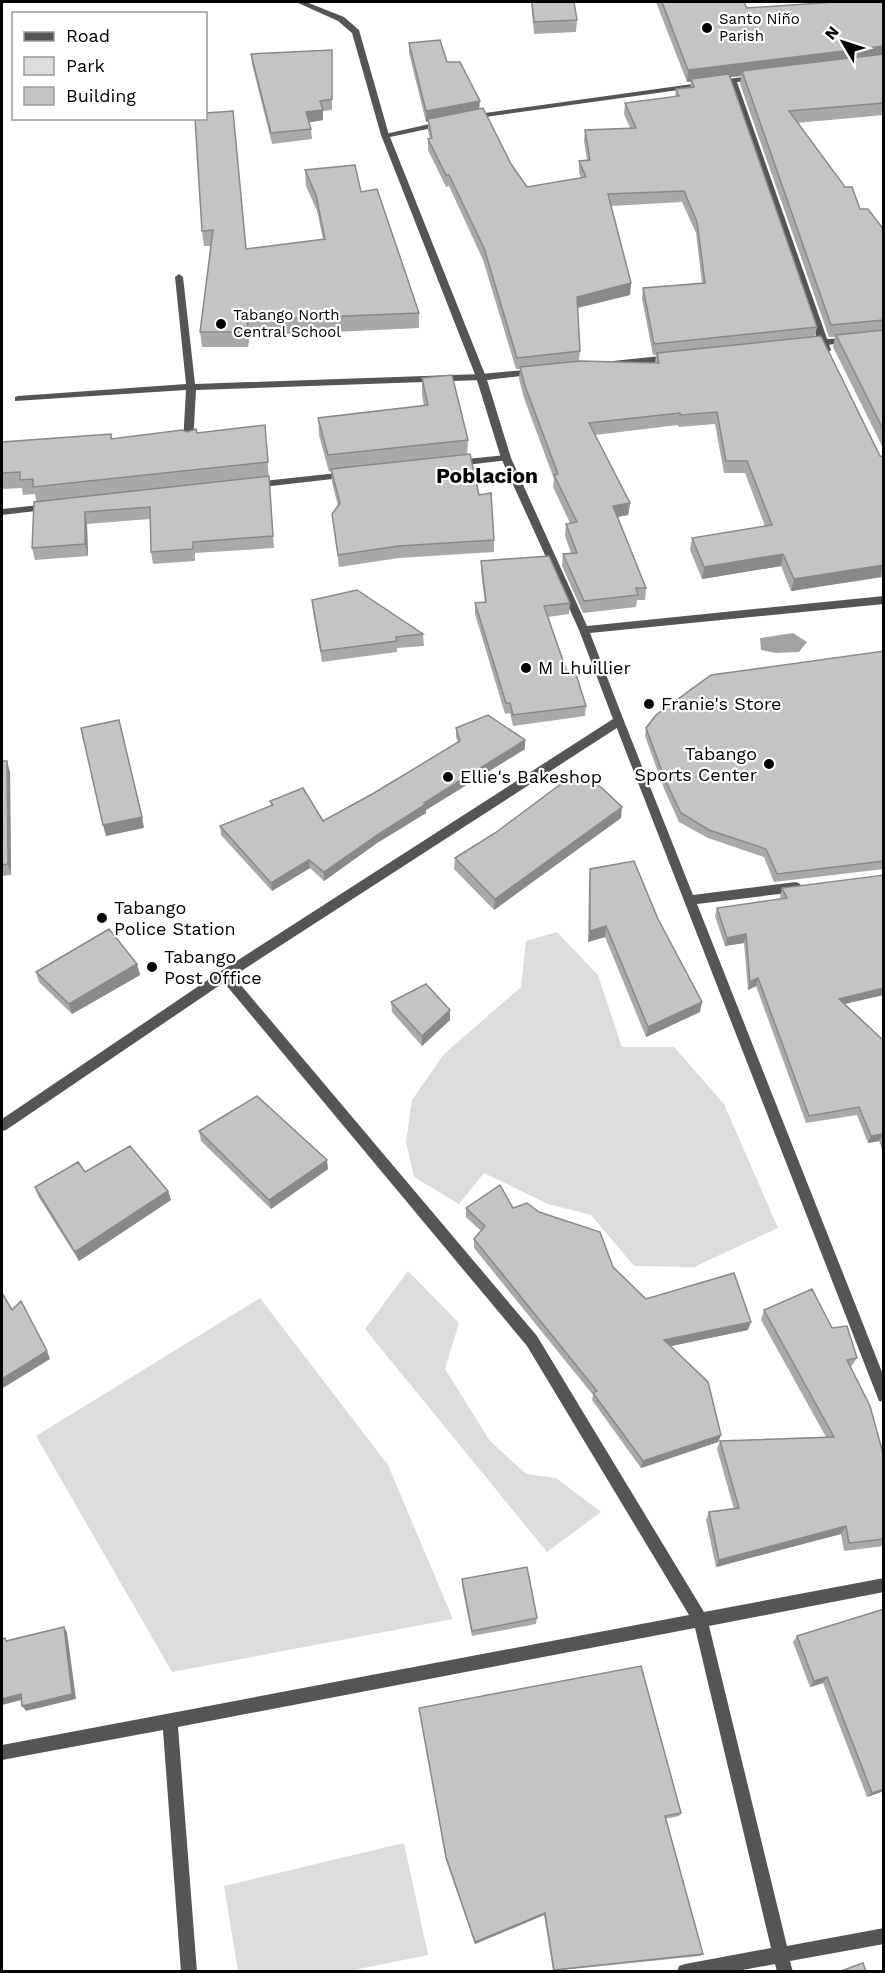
<svg xmlns="http://www.w3.org/2000/svg" width="885" height="1973" font-family="'Work Sans',sans-serif">
<style>
.green{fill:#dcdcdc}
.water{fill:#a3a3a3}
.lines{fill:none;stroke-linecap:round;stroke-linejoin:round}
.service{fill:#555;fill-rule:evenodd}
.minor{fill:#555;fill-rule:evenodd}
.tertiary{fill:#555;fill-rule:evenodd}
.wall{fill:#a9a9a9;fill-rule:evenodd}
.shaded-wall{fill:#898989}
.building{fill:#c4c4c4;stroke:#898989;stroke-width:1.5}
.poi-dot{fill:#000;stroke:#fff;stroke-width:2}
.labels{text-anchor:middle;stroke-width:4.5;stroke-linejoin:round;paint-order:stroke}
.far-poi-label{font-size:15px;fill:#000;stroke:#fff;text-anchor:start}
.poi-label{font-size:18px;fill:#000;stroke:#fff;text-anchor:start}
.quarter-label{font-size:21px;font-weight:bold;fill:#000;stroke:#fff}
</style>
<rect width="100%" height="100%" fill="#fff"/>
<path class="green" d="M 557,932 L 598,975 L 622,1047 L 674,1047 L 724,1104 L 778,1228 L 694,1267 L 634,1266 L 591,1215 L 548,1204 L 484,1173 L 459,1204 L 414,1177 L 406,1142 L 412,1100 L 444,1054 L 521,987 L 526,941 Z
M 408,1271 L 459,1323 L 445,1369 L 490,1441 L 526,1474 L 556,1478 L 601,1512 L 547,1552 L 365,1329 Z
M 260,1298 L 388,1465 L 453,1619 L 172,1672 L 36,1436 Z
M 404,1843 L 428,1955 L 349,1971 L 238,1971 L 224,1886 Z"/>
<path class="water" d="M 793,633 L 807,642 L 799,652 L 776,653 L 761,650 L 760,638 Z"/>
<g class="lines">
<path class="service" d="M 296,2 L 306,2 L 344,17 L 359,30 L 389,135 L 388,137 L 381,135 L 352,33 L 338,21 Z
M 179,274 L 183,277 L 195,384 L 481,374 L 486,377 L 481,380 L 196,390 L 193,443 L 188,446 L 183,443 L 186,390 L 15,401 L 15,397 L 18,396 L 186,384 L 175,277 Z"/>
<path class="minor" d="M 757,75 L 761,77 L 760,79 L 737,82 L 831,350 L 826,353 L 821,350 L 729,83 L 471,119 L 467,117 L 471,115 Z
M 443,121 L 446,121 L 446,125 L 390,137 L 486,377 L 481,380 L 476,377 L 381,135 Z
M 506,455 L 509,456 L 509,460 L 457,466 L 452,463 L 457,460 Z
M 347,472 L 352,475 L 350,477 L 254,488 L 249,485 L 254,482 Z
M 49,504 L 54,507 L 53,509 L 2,515 L 2,509 Z
M 619,717 L 624,721 L 693,895 L 796,882 L 800,884 L 802,887 L 800,890 L 796,892 L 697,904 L 884,1377 L 884,1402 L 879,1401 L 877,1396 L 614,721 Z
M 225,970 L 229,971 L 537,1336 L 704,1612 L 884,1578 L 884,1592 L 709,1626 L 787,1946 L 884,1928 L 884,1944 L 790,1961 L 793,1972 L 777,1972 L 775,1964 L 732,1972 L 677,1972 L 679,1966 L 685,1964 L 771,1948 L 695,1628 L 178,1727 L 197,1972 L 181,1972 L 163,1730 L 2,1760 L 2,1745 L 689,1615 L 527,1346 L 221,979 L 219,975 L 221,971 Z"/>
<path class="tertiary" d="M 849,337 L 852,338 L 852,342 L 810,347 L 805,344 L 810,341 Z
M 670,355 L 675,358 L 673,360 L 613,367 L 608,364 L 613,361 Z
M 536,369 L 539,370 L 539,374 L 487,380 L 511,458 L 587,626 L 884,596 L 884,604 L 590,633 L 624,721 L 623,724 L 229,979 L 6,1130 L 2,1131 L 2,1119 L 221,971 L 613,719 L 579,630 L 501,458 L 476,377 L 481,374 Z"/>
</g>
<path class="wall" d="M 531,2 L 574,2 L 577,20 L 576,32 L 534,34 Z
M 656,2 L 744,2 L 747,8 L 828,3 L 827,2 L 884,2 L 884,115 L 797,123 L 860,209 L 884,230 L 884,450 L 833,347 L 835,337 L 829,337 L 740,84 L 741,76 L 730,77 L 817,327 L 815,337 L 880,456 L 884,457 L 884,577 L 791,591 L 781,566 L 702,579 L 690,550 L 692,538 L 765,526 L 745,473 L 724,473 L 715,424 L 679,427 L 678,425 L 595,435 L 630,503 L 628,515 L 617,517 L 646,588 L 645,600 L 637,600 L 636,607 L 583,613 L 562,566 L 563,554 L 571,553 L 565,536 L 566,524 L 570,523 L 553,487 L 554,479 L 524,398 L 519,379 L 520,369 L 516,369 L 483,260 L 449,186 L 446,187 L 428,150 L 428,139 L 430,139 L 428,131 L 428,121 L 426,122 L 409,53 L 409,43 L 447,62 L 479,109 L 511,164 L 527,187 L 581,178 L 579,173 L 579,161 L 587,160 L 584,141 L 585,130 L 630,128 L 624,114 L 625,103 L 675,97 L 676,89 L 690,88 L 691,82 L 687,82 ZM 682,202 L 696,233 L 702,283 L 643,288 L 642,299 L 653,355 L 656,355 L 655,363 L 579,361 L 580,351 L 578,308 L 630,295 L 631,283 L 611,206 Z
M 332,50 L 332,110 L 323,111 L 323,120 L 309,122 L 311,129 L 312,139 L 272,144 L 252,64 L 251,54 Z
M 195,118 L 246,249 L 323,239 L 317,211 L 306,186 L 305,170 L 361,192 L 419,313 L 419,328 L 249,336 L 248,347 L 202,347 L 200,332 L 211,246 L 204,246 L 202,231 Z
M 422,378 L 468,440 L 467,455 L 494,540 L 494,552 L 399,558 L 339,567 L 332,514 L 338,506 L 332,482 L 331,471 L 329,472 L 319,435 L 318,418 L 424,406 L 422,395 Z
M 265,425 L 274,548 L 195,553 L 195,561 L 153,564 L 151,552 L 150,519 L 87,524 L 88,556 L 35,560 L 32,548 L 36,501 L 35,494 L 23,495 L 22,488 L 2,489 L 2,442 L 111,434 L 112,439 L 187,432 L 197,433 Z
M 481,561 L 570,603 L 569,614 L 548,617 L 568,675 L 586,706 L 585,716 L 513,726 L 510,713 L 505,714 L 475,614 L 475,603 L 485,602 L 481,571 Z
M 312,600 L 423,634 L 424,646 L 397,648 L 397,652 L 322,662 L 313,612 Z
M 884,651 L 884,869 L 774,882 L 764,857 L 708,838 L 679,822 L 665,791 L 645,736 L 646,728 Z
M 456,728 L 525,749 L 426,810 L 426,813 L 377,843 L 324,881 L 310,868 L 272,891 L 221,835 L 220,826 L 271,806 L 270,801 L 323,821 L 374,793 L 458,742 L 456,737 Z
M 2,761 L 10,772 L 11,875 L 2,876 Z
M 621,818 L 494,910 L 454,869 L 455,858 Z
M 590,869 L 700,1012 L 646,1037 L 605,937 L 588,942 L 589,880 Z
M 782,888 L 845,1004 L 884,1041 L 884,1154 L 879,1141 L 868,1143 L 857,1115 L 806,1123 L 756,986 L 748,990 L 744,943 L 725,946 L 715,916 L 717,908 L 781,899 L 780,896 Z
M 137,964 L 140,975 L 72,1014 L 39,982 L 36,972 Z
M 391,1002 L 450,1010 L 450,1020 L 422,1046 L 392,1012 Z
M 199,1131 L 328,1169 L 271,1209 L 201,1141 Z
M 35,1187 L 168,1191 L 171,1200 L 79,1261 L 38,1196 Z
M 466,1208 L 513,1208 L 613,1267 L 646,1299 L 748,1330 L 670,1346 L 721,1435 L 718,1442 L 641,1468 L 592,1400 L 593,1395 L 474,1248 L 474,1239 L 481,1231 L 466,1217 Z
M 764,1310 L 832,1328 L 857,1358 L 851,1367 L 884,1457 L 884,1546 L 844,1551 L 841,1534 L 716,1567 L 706,1520 L 709,1512 L 734,1509 L 717,1449 L 720,1441 L 826,1437 L 761,1320 Z
M 462,1579 L 537,1618 L 536,1624 L 472,1636 L 462,1586 Z
M 884,1609 L 884,1791 L 867,1797 L 823,1683 L 810,1687 L 793,1642 L 797,1636 Z
M 419,1708 L 681,1813 L 679,1816 L 665,1819 L 703,1954 L 700,1956 L 553,1971 L 544,1915 L 475,1944 L 446,1860 Z"/>
<path class="shaded-wall" d="M 884,46 L 884,59 L 742,71 L 741,76 L 692,81 L 691,79 L 691,82 L 687,82 L 688,70 Z
M 480,101 L 479,111 L 426,122 L 426,111 Z
M 323,110 L 323,120 L 306,123 L 306,112 Z
M 631,283 L 630,295 L 576,308 L 577,297 Z
M 248,320 L 249,336 L 248,347 L 247,332 Z
M 630,503 L 628,515 L 611,518 L 613,506 Z
M 85,512 L 87,524 L 88,556 L 85,544 Z
M 783,554 L 781,566 L 702,579 L 704,567 Z
M 883,565 L 880,577 L 791,591 L 794,579 Z
M 525,740 L 525,749 L 426,810 L 426,813 L 377,843 L 324,881 L 324,872 L 377,835 L 424,803 Z
M 7,761 L 10,772 L 11,875 L 8,864 Z
M 622,807 L 621,818 L 494,910 L 495,899 Z
M 142,817 L 144,828 L 106,836 L 103,825 Z
M 309,860 L 310,868 L 272,891 L 271,883 Z
M 606,926 L 605,937 L 588,942 L 590,931 Z
M 746,934 L 744,943 L 725,946 L 727,938 Z
M 137,964 L 140,975 L 72,1014 L 69,1004 Z
M 758,978 L 756,986 L 748,990 L 750,982 Z
M 884,988 L 884,995 L 836,1006 L 839,999 Z
M 702,1002 L 700,1012 L 646,1037 L 648,1027 Z
M 450,1010 L 450,1020 L 422,1046 L 422,1036 Z
M 883,1134 L 879,1141 L 868,1143 L 871,1136 Z
M 327,1160 L 328,1169 L 271,1209 L 269,1200 Z
M 168,1191 L 171,1200 L 79,1261 L 75,1252 Z
M 751,1322 L 748,1330 L 662,1348 L 664,1340 Z
M 47,1351 L 50,1359 L 3,1388 L 2,1385 L 2,1379 Z
M 721,1435 L 718,1442 L 641,1468 L 643,1461 Z
M 846,1526 L 841,1534 L 716,1567 L 719,1560 Z
M 64,1627 L 67,1632 L 76,1699 L 26,1711 L 22,1706 Z
M 827,1677 L 823,1683 L 810,1687 L 814,1681 Z
M 21,1694 L 25,1699 L 2,1705 L 2,1699 Z
M 884,1789 L 884,1791 L 867,1797 L 872,1793 Z
M 545,1913 L 544,1915 L 475,1944 L 475,1942 Z"/>
<path class="building" d="M 532,2 L 574,2 L 577,20 L 534,22 Z
M 662,2 L 744,2 L 747,8 L 835,2 L 884,2 L 884,46 L 688,70 Z
M 440,40 L 447,62 L 460,62 L 480,101 L 426,111 L 409,43 Z
M 332,50 L 332,99 L 320,101 L 323,110 L 306,112 L 311,129 L 271,133 L 251,54 Z
M 884,54 L 884,103 L 789,111 L 845,187 L 852,187 L 860,209 L 868,209 L 884,230 L 884,320 L 831,325 L 742,71 Z
M 729,74 L 817,327 L 654,344 L 643,288 L 705,283 L 697,222 L 684,191 L 608,194 L 631,283 L 577,297 L 580,351 L 517,358 L 484,248 L 449,175 L 446,175 L 428,139 L 432,138 L 428,119 L 483,108 L 511,164 L 527,187 L 586,177 L 579,161 L 590,160 L 585,130 L 636,128 L 625,103 L 679,96 L 676,89 L 694,87 L 691,79 Z
M 233,111 L 246,249 L 325,239 L 316,195 L 305,170 L 355,165 L 361,192 L 377,189 L 419,313 L 248,320 L 247,332 L 200,332 L 213,230 L 202,231 L 195,118 L 206,118 L 206,113 Z
M 884,330 L 884,431 L 836,335 Z
M 821,336 L 880,456 L 884,457 L 884,565 L 794,579 L 783,554 L 704,567 L 692,538 L 772,525 L 747,461 L 726,461 L 717,412 L 680,415 L 680,413 L 589,423 L 630,503 L 613,506 L 646,588 L 636,588 L 638,595 L 584,601 L 563,554 L 577,553 L 566,524 L 577,522 L 554,475 L 558,474 L 525,386 L 520,367 L 580,361 L 659,363 L 657,353 Z
M 452,375 L 468,440 L 328,455 L 318,418 L 428,405 L 422,378 Z
M 265,425 L 268,462 L 33,487 L 33,479 L 20,480 L 20,472 L 2,473 L 2,442 L 111,434 L 111,439 L 182,430 L 187,432 L 196,429 L 197,433 Z
M 470,454 L 479,495 L 491,493 L 494,540 L 399,546 L 338,555 L 332,514 L 340,503 L 331,469 Z
M 269,476 L 273,536 L 193,542 L 193,549 L 151,552 L 150,507 L 85,512 L 85,544 L 32,548 L 34,502 Z
M 549,556 L 570,603 L 544,606 L 568,675 L 576,674 L 586,706 L 513,715 L 510,703 L 506,703 L 475,603 L 486,602 L 481,561 Z
M 357,590 L 423,634 L 396,637 L 397,641 L 321,651 L 312,600 Z
M 884,651 L 884,861 L 777,874 L 766,849 L 709,830 L 681,813 L 666,782 L 646,728 L 656,715 L 711,675 Z
M 488,715 L 525,740 L 424,803 L 426,804 L 377,835 L 324,872 L 309,860 L 271,883 L 220,826 L 273,805 L 270,801 L 303,788 L 323,821 L 374,793 L 460,741 L 456,728 Z
M 119,720 L 142,817 L 103,825 L 81,728 Z
M 2,761 L 7,761 L 8,864 L 2,865 Z
M 573,775 L 583,775 L 602,788 L 622,807 L 495,899 L 455,858 L 495,833 Z
M 634,861 L 658,919 L 702,1002 L 648,1027 L 606,926 L 590,931 L 590,869 Z
M 884,875 L 884,988 L 839,999 L 884,1041 L 884,1137 L 883,1134 L 871,1136 L 859,1107 L 809,1116 L 758,978 L 750,982 L 746,934 L 727,938 L 717,908 L 787,898 L 782,888 Z
M 109,929 L 137,964 L 69,1004 L 36,972 Z
M 426,984 L 450,1010 L 422,1036 L 391,1002 Z
M 257,1096 L 327,1160 L 269,1200 L 199,1131 Z
M 130,1146 L 168,1191 L 75,1252 L 35,1187 L 78,1162 L 85,1172 Z
M 500,1185 L 513,1208 L 527,1203 L 539,1212 L 600,1232 L 613,1267 L 646,1299 L 734,1273 L 751,1322 L 664,1340 L 708,1382 L 721,1435 L 643,1461 L 593,1393 L 597,1391 L 474,1239 L 485,1226 L 466,1208 Z
M 812,1289 L 832,1328 L 847,1326 L 857,1358 L 847,1360 L 870,1406 L 884,1457 L 884,1539 L 849,1543 L 846,1526 L 719,1560 L 709,1512 L 739,1508 L 720,1441 L 834,1437 L 764,1310 Z
M 2,1293 L 12,1310 L 21,1301 L 47,1351 L 2,1379 Z
M 527,1567 L 537,1618 L 472,1631 L 462,1579 Z
M 884,1609 L 884,1789 L 872,1793 L 827,1677 L 814,1681 L 797,1636 Z
M 64,1627 L 72,1694 L 22,1706 L 21,1694 L 2,1699 L 2,1639 L 5,1638 L 6,1641 Z
M 641,1666 L 681,1813 L 665,1816 L 703,1954 L 554,1970 L 545,1913 L 475,1942 L 446,1857 L 419,1708 Z
M 863,1963 L 866,1971 L 841,1971 Z"/>
<g class="poi-dot">
<circle cx="707" cy="28" r="6"/>
<circle cx="221" cy="324" r="6"/>
<circle cx="526" cy="668" r="6"/>
<circle cx="649" cy="704" r="6"/>
<circle cx="769" cy="764" r="6"/>
<circle cx="448" cy="777" r="6"/>
<circle cx="102" cy="918" r="6"/>
<circle cx="152" cy="967" r="6"/>
</g>
<g class="labels">
<g class="far-poi-label">
<text x="719" y="24">Santo Niño<tspan x="719" dy="17">Parish</tspan></text>
<text x="233" y="320">Tabango North<tspan x="233" dy="17">Central School</tspan></text>
</g>
<g class="poi-label">
<text x="538" y="674">M Lhuillier</text>
<text x="661" y="710">Franie's Store</text>
<text x="757" y="760" text-anchor="end">Tabango<tspan x="757" dy="21">Sports Center</tspan></text>
<text x="460" y="783">Ellie's Bakeshop</text>
<text x="114" y="914">Tabango<tspan x="114" dy="21">Police Station</tspan></text>
<text x="164" y="963">Tabango<tspan x="164" dy="21">Post Office</tspan></text>
</g>
<g class="quarter-label">
<text x="487" y="483">Poblacion</text>
</g>
</g>
<rect width="885" height="1973" fill="none" stroke="#000000" stroke-width="6"/>
<rect x="12" y="12" width="195" height="108" fill="#ffffff" stroke="#999999" stroke-width="1.5"/>
<rect x="24" y="32" width="30" height="9" fill="#555555" stroke="#999999" stroke-width="1.5"/>
<text x="66" y="42" font-size="18" fill="#000000">Road</text>
<rect x="24" y="57" width="30" height="18" fill="#dcdcdc" stroke="#999999" stroke-width="1.5"/>
<text x="66" y="72" font-size="18" fill="#000000">Park</text>
<rect x="24" y="87" width="30" height="18" fill="#c4c4c4" stroke="#999999" stroke-width="1.5"/>
<text x="66" y="102" font-size="18" fill="#000000">Building</text>
<g transform="translate(843 42) rotate(309)" stroke="#ffffff" stroke-width="4.5" paint-order="stroke">
<path d="M0-4.5L10 22L0 15L-10 22Z" fill="#000000"/>
<text y="-9" font-size="16" font-weight="bold" text-anchor="middle" fill="#000000">N</text>
</g>
</svg>
